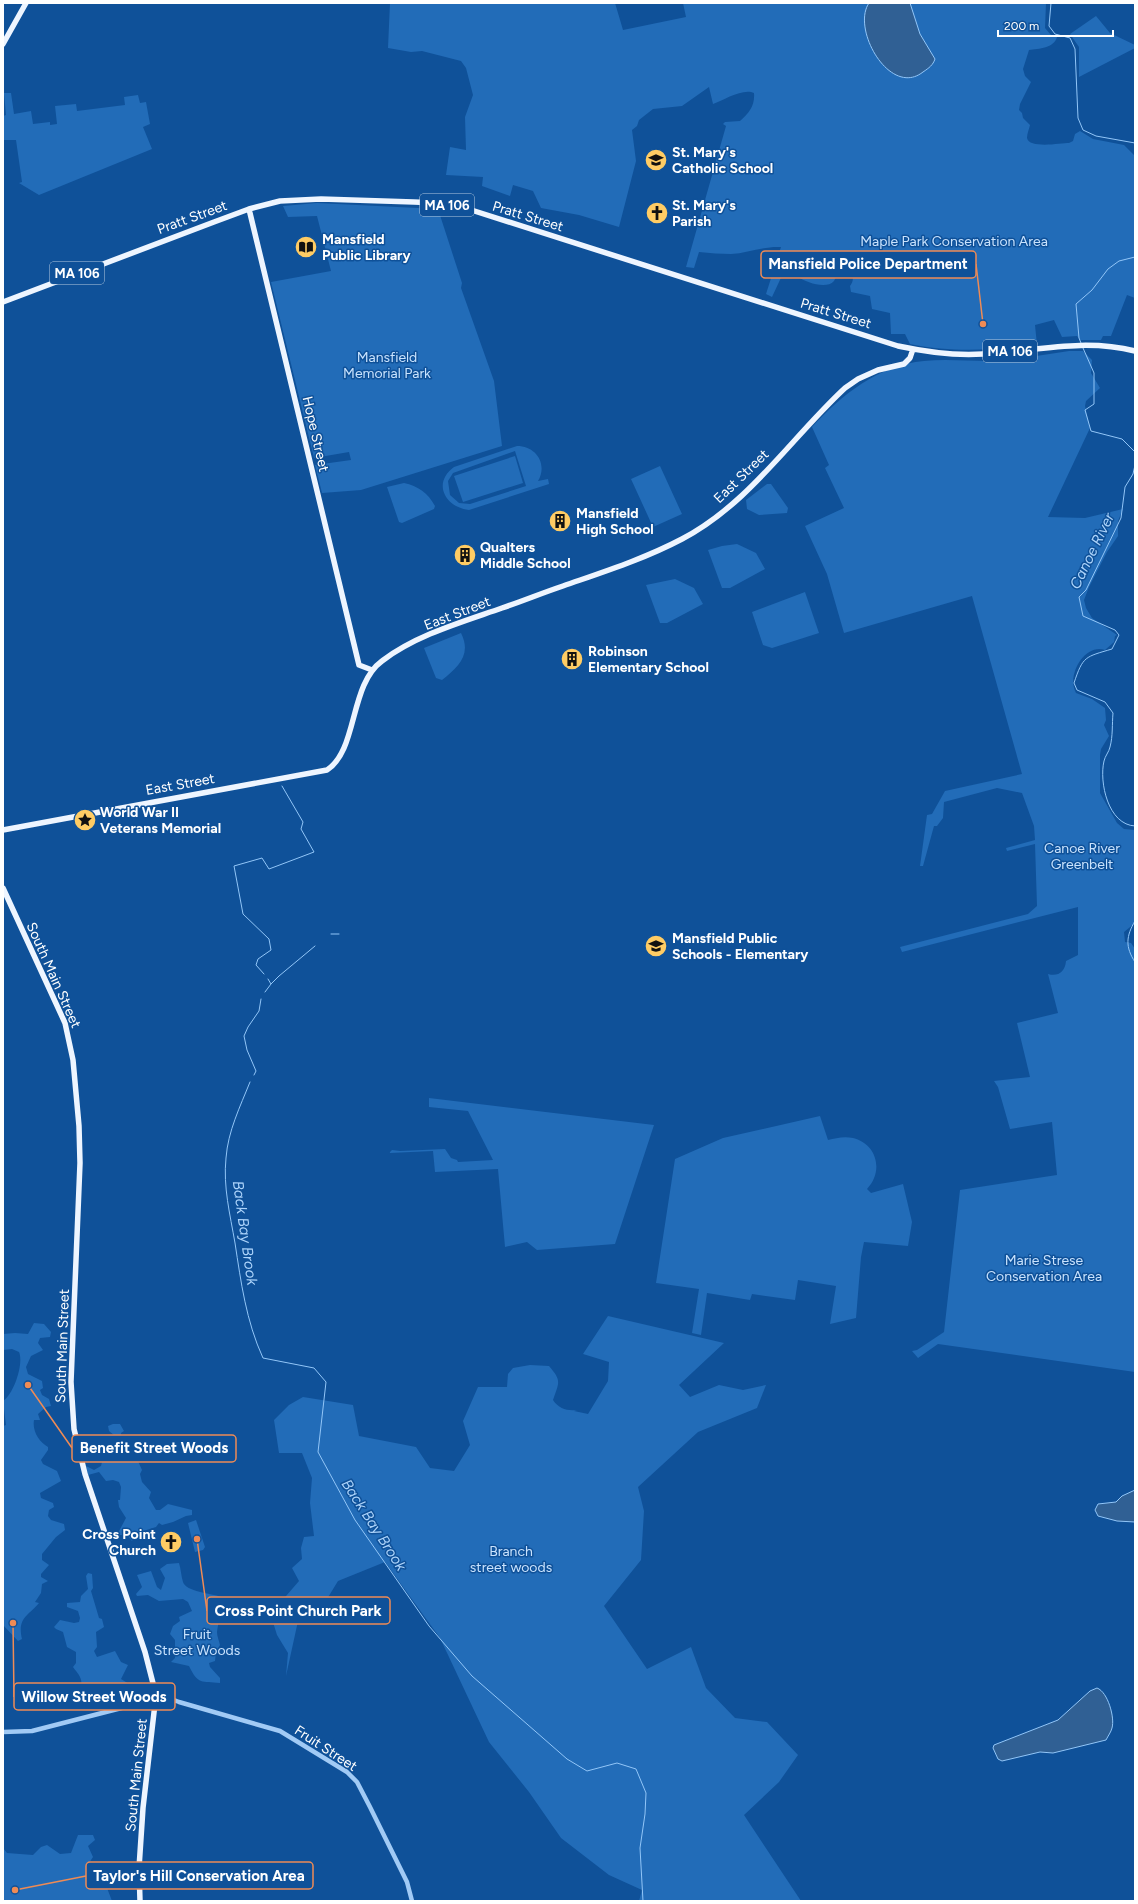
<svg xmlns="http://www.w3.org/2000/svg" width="1138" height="1904" font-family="Figtree,sans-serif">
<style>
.green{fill:#226cb8;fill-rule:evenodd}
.water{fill:#306094;stroke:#92c6f8}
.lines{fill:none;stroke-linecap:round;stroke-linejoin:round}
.stream{stroke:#92c6f8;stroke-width:1}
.minor{stroke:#a1caf5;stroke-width:4.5}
.major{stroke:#eef5ff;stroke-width:5.5}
.labels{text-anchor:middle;stroke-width:3;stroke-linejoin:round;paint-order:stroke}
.shield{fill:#0f5199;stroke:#b7cbe0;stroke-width:1}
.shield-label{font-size:13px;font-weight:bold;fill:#fff}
.poi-label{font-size:14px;font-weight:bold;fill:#fff;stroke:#0f5199;text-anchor:start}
.street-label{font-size:14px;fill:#fff;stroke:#0f5199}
.park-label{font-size:14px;fill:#c9e3fe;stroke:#0f5199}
.water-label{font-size:15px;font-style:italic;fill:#add4fb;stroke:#0f5199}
.leader{fill:none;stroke:#ef8b55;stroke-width:1.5}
.callout-dot{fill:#ef8b55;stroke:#0f5199;stroke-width:1.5}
.callout{fill:#0f5199;stroke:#ef8b55;stroke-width:1.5}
.callout-label{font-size:15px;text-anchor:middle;font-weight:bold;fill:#fff}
</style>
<rect width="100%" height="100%" fill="#0f5199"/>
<path class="green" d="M 390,3 L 615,3 L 623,30 L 686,17 L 683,3 L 1046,3 L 1045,28 L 1051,35 L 1057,37 C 1054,48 1039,49 1029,50 L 1023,69 L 1025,76 L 1031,82 L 1020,104 L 1019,110 L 1022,113 L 1023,118 L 1030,125 C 1029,129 1027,134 1027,138 C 1029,149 1061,143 1069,143 L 1073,141 L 1075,134 L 1080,131 L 1093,139 L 1124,145 L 1135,156 L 1135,298 L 1127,295 L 1111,336 L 1103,336 L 1101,340 L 1080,340 L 1077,336 L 1062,337 L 1054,320 L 1035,325 L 1037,345 C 992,350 954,353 910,344 L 905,334 L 891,334 L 890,313 L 872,309 L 870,296 L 851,292 L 850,286 C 853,282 854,278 851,274 L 845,272 L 838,272 C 837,275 835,279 834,281 C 826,290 806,282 798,277 C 793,273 792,269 786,267 L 772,297 L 766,294 L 781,247 C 764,246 748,253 731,254 C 721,254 710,253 699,252 L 694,268 L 686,267 L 726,126 L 723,124 L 725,122 L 740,121 C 749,113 755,106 754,93 C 743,88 724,100 713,104 L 709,87 L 682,106 L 653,109 L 639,120 L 637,126 L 632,130 L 636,161 L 619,227 L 579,215 L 541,208 L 533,191 L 513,185 L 510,196 L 482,186 L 483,177 L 446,175 L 450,147 L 466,150 L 465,117 L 473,95 L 466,68 L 461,61 L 422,51 L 411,52 L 388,48 Z
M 1096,16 L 1110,33 L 1135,45 L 1135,48 L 1079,77 L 1079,47 L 1070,34 Z
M 4,93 L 11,93 L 14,114 L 31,111 L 33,124 L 50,122 L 50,125 L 57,124 L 55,106 L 76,104 L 77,111 L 125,105 L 124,97 L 138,95 L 140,103 L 146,102 L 150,124 L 143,127 L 152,149 L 39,195 L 19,183 L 22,182 L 16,140 L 3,140 L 3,116 L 6,115 Z
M 317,203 L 438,209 L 462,283 L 461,288 L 494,381 L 502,446 L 361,490 L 322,493 L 315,465 L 351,460 L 349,452 L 314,458 L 271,282 L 331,271 L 317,216 L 288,217 L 283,206 Z
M 1069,351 L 1083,351 L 1092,360 L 1091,373 L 1100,388 L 1086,401 L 1085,406 L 1090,428 L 1048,517 L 1085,518 L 1123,509 L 1118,521 L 1118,536 L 1107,552 L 1089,587 L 1084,600 L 1086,608 L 1092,618 L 1117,635 L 1115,636 L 1114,642 L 1105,650 C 1085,643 1066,675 1076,693 L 1092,699 L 1105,708 L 1106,720 L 1104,725 L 1109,736 L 1101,749 L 1100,755 L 1100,793 L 1117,823 L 1124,829 L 1135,830 L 1135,923 L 1124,932 L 1125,942 L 1131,943 L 1135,949 L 1135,1372 L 938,1344 L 918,1358 L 912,1351 L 917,1350 L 944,1332 L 960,1190 L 1057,1175 L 1052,1122 L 1010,1129 L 998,1087 L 994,1081 L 1030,1077 L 1017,1023 L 1058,1013 L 1048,974 C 1058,977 1065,972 1066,961 L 1078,955 L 1078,907 L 902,952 L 900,947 L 1028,914 L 1037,906 L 1035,844 L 1007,851 L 1006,848 L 1035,840 L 1034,826 L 1022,793 L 997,788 L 944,802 L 943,818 L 937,826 L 934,826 L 923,866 L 920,866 L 927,815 L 932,814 L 945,791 L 1022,774 L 972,596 L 844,633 L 827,574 L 805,526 L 844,508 L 825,468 L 829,465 L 812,427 C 842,395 878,365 924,361 C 945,359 967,361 988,361 C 1015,360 1043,355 1069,351 Z
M 517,446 C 536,446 548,464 538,481 L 548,479 L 549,484 L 469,510 C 445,507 432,483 454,467 ZM 515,451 L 526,486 L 470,504 L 459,503 L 450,495 L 448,481 L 453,473 Z
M 515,456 L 523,483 L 463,502 L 454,476 Z
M 660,466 L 682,514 L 653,527 L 631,479 Z
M 404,483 C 418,486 428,493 435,506 L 434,509 L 402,523 L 399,522 L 387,487 Z
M 767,484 L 771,484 L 788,508 L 787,513 L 759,515 L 747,509 L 746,500 Z
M 737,544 L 756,553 L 765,569 L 730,588 L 722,588 L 708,550 L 722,546 Z
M 675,579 L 694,588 L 703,604 L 667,623 L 660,623 L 646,585 Z
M 805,592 L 819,633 L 772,648 L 763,645 L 752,612 Z
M 461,633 C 472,655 458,667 442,680 L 436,678 L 424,648 Z
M 429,1098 L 654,1125 L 615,1244 L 537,1250 L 527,1242 L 505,1247 L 498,1169 L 435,1172 L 433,1151 L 389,1153 L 392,1150 L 400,1151 L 445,1149 L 451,1158 L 457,1160 L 458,1162 L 493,1160 L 468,1111 L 429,1107 Z
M 820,1116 L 828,1140 C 836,1138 844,1136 853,1138 C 877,1144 884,1171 867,1189 L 871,1193 L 903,1184 L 912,1222 L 908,1246 L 864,1242 L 861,1257 L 856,1318 L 830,1324 L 836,1286 L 798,1280 L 795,1300 L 752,1294 L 750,1300 L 707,1293 L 701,1335 L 692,1333 L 699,1289 L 656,1283 L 675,1159 L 723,1138 Z
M 608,1316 L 724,1343 L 679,1385 L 690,1397 L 719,1385 L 743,1390 L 766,1385 L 757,1408 L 698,1432 L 638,1487 L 644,1511 L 641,1560 L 604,1606 L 647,1669 L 691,1647 L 706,1688 L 735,1718 L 767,1722 L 798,1755 L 779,1782 L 744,1815 L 801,1901 L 639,1901 L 642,1890 L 609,1875 L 561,1838 L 529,1792 L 489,1742 L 440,1638 L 385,1562 L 338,1581 L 316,1617 L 298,1621 L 286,1676 L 288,1653 L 277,1635 L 272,1619 L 280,1603 L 299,1581 L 292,1568 L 302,1559 L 301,1548 L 304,1537 L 314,1536 L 310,1503 L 312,1478 L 302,1453 L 279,1453 L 274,1420 L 289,1405 L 303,1397 L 353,1405 L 359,1436 L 416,1447 L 430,1468 L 454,1471 L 470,1445 L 463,1421 L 478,1387 L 507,1387 L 508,1374 L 513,1368 L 530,1365 L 549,1366 C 562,1381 559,1382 553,1400 C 559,1409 567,1411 577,1410 L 574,1411 L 588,1414 L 608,1381 L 609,1362 L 583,1354 Z
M 34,1323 L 44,1324 L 51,1332 L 50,1337 L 40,1338 L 38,1343 L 43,1350 L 31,1356 L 26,1367 L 28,1374 L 42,1381 L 43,1388 L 40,1390 L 42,1395 L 49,1399 L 51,1406 L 46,1407 L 38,1414 L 40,1420 L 34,1420 C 32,1431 39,1442 48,1447 L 48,1450 L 41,1460 L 43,1464 L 57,1471 L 61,1481 L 40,1493 L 41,1498 L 53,1503 L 54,1507 L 49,1510 L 48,1516 L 51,1520 L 64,1524 L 65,1530 L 56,1537 L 42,1554 L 42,1560 L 49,1565 L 41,1574 L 41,1577 L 48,1581 L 42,1584 L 41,1593 L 35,1602 L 39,1603 C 28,1616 17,1618 22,1639 L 18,1641 L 3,1625 L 3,1426 L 6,1425 L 3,1401 C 14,1394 24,1363 19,1352 L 12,1349 L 3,1350 L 3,1334 L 15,1333 L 28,1334 Z
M 113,1424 L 120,1424 L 124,1431 L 121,1433 L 123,1451 L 141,1446 L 143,1448 L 143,1452 L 137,1459 L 142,1470 L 140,1474 L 142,1482 L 151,1492 L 149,1498 L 156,1510 L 160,1510 L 168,1504 L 192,1510 L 192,1515 L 186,1516 L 173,1522 L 162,1525 L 159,1523 L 156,1527 L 137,1533 L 132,1541 L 127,1535 L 119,1535 L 118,1533 L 126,1518 L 119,1507 L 118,1500 L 120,1500 L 121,1487 L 119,1482 L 113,1480 L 106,1481 L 99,1472 L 88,1475 L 86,1466 L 94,1470 L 101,1466 L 102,1462 L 110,1460 L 112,1448 L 116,1443 L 115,1436 L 109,1431 L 108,1426 Z
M 196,1520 L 205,1547 L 203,1550 L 195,1552 L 188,1523 Z
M 179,1563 C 181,1569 181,1576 183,1582 C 186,1592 211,1593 221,1597 C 223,1604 218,1624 217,1632 C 217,1636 219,1641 220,1645 L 216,1652 L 215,1661 L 209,1663 L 210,1667 L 220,1678 L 220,1683 C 202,1681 198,1685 189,1666 L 171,1662 L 175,1658 L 175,1640 L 170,1634 L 173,1626 L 180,1621 L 179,1617 L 192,1611 L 188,1602 L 183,1599 L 159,1601 L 148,1595 L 137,1596 L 136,1594 L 142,1587 L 137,1575 L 151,1571 L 157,1587 L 161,1590 L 165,1578 L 160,1569 L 167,1564 Z
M 88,1573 L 92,1574 L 93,1588 L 91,1591 L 99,1618 L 102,1619 L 104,1627 L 96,1632 L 97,1647 L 94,1651 L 97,1657 L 115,1651 L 121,1662 L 128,1665 L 121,1679 L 129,1684 L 113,1691 L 117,1704 L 116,1706 L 98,1710 L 99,1706 L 107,1703 L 104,1692 L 99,1692 L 95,1688 L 72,1689 L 81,1687 C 83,1678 78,1674 73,1667 L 76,1663 L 76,1652 L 67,1647 L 63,1632 L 56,1629 L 54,1627 L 60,1620 L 74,1623 L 79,1622 L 80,1618 L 78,1611 L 67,1607 L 67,1603 L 80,1602 L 81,1596 L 88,1589 L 86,1576 Z
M 78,1835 L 93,1835 L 95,1840 L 88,1846 L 93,1857 L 89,1863 L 107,1888 L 112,1901 L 3,1901 L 3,1848 L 7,1853 L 33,1855 L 41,1847 L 47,1845 L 60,1854 L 71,1853 Z"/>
<path class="water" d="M 869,3 L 910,3 L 920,34 L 935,59 C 933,65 929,68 923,72 C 890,98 851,29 869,3 Z
M 1135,1490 L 1135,1522 L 1117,1521 L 1098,1516 L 1095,1510 L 1098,1504 L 1116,1502 L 1122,1496 Z
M 1097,1688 C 1108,1692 1115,1718 1112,1728 C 1111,1732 1108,1736 1106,1740 L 1053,1753 L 1040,1752 L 1002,1761 L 998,1759 L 993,1748 L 994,1745 L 1058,1720 L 1090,1691 Z"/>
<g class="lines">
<path class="stream" d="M 1051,3 L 1049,26 L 1055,34 L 1070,38 L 1075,49 L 1078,118 L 1083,130 L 1096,136 L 1135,143
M 1081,343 L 1079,338 L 1076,304 L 1092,290 L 1108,269 L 1119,261 L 1135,257
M 1083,348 L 1094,373 L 1094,404 L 1085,410 L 1091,431 L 1122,439 L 1135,452
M 1135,465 L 1133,474 L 1125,487 L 1121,518 L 1086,590 L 1079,597 L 1083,616 L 1115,630 L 1119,635 L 1112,649 C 1085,657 1083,656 1074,683 L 1077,690 L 1105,702 L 1113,713 C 1112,724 1113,736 1110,747 C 1109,752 1105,756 1104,761 C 1099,782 1108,825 1135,826
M 1135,921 C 1126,936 1125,947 1135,962
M 331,934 L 339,934
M 264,974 L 256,965 L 258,959 L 271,950 L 269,939 L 243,914 L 234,866 L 262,858 L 269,869 L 314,852 L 301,829 L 303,822 L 282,786
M 271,984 L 279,976 L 315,946
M 265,992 L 271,984 L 268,979
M 254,1075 L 256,1071 L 247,1050 L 244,1036 L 248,1027 L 259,1011 L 261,999
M 250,1082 C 240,1107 228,1131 226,1158 C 223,1187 230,1214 235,1243 C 241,1282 246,1321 263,1358 L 314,1368 L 326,1382 L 318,1452 L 355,1520 L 429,1626 L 472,1676 L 567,1759 L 587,1771 L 617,1763 L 636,1769 L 646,1793 L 645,1814 L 640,1848 L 643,1901"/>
<path class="minor" d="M 155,1707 L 141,1703 L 156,1695 L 161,1695 L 179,1702 L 280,1731 L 347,1772 L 357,1782 L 370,1807 L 407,1882 L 412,1901
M 3,1732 L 32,1731 L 141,1703"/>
<path class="major" d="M 3,44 L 26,3
M 249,209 L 359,665 L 372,670
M 3,302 L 214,222 L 249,209 L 280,201 L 321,199 L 414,202 L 438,203 L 465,208 L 898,346 C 926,352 954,356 983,354 C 1035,351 1083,338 1135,351
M 3,830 L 327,770 C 358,750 349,685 382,661 C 416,635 462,622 502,608 C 523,601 542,593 563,586 C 603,572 644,559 682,539 C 749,504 791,438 845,388 L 858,379 L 878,370 L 904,364 L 910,358 L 913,349
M 3,888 L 65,1023 L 73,1060 L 79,1126 L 80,1163 L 71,1382 L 74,1429 L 85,1474 L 145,1652 L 156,1695 L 143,1808 L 139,1868 L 140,1901"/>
</g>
<defs>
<g id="school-disc" transform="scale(1.15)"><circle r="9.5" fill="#ffcc64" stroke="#0f5199"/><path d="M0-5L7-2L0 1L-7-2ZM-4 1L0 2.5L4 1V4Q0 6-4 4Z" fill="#111"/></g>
<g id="church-disc" transform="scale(1.15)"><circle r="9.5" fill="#ffcc64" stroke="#0f5199"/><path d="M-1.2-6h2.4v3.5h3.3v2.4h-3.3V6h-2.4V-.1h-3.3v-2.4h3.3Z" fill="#111"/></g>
<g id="library-disc" transform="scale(1.15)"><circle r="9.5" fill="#ffcc64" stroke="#0f5199"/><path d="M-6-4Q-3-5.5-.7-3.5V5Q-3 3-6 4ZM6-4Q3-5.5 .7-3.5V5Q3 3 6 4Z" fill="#111"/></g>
<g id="building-disc" transform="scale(1.15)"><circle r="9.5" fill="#ffcc64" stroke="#0f5199"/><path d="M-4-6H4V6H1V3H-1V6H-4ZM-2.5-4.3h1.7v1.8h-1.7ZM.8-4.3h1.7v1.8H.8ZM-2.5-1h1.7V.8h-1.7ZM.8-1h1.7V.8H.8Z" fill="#111"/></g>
<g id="sight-disc" transform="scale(1.15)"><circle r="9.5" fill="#ffcc64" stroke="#0f5199"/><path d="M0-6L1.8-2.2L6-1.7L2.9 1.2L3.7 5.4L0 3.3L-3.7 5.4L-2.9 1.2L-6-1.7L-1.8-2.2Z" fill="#111"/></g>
</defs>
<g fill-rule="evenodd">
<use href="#school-disc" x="656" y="160"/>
<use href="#church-disc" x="657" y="213"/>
<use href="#library-disc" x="306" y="247"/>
<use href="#building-disc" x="560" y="521"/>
<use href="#building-disc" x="465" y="555"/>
<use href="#building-disc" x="572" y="659"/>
<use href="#sight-disc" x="85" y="820"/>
<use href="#school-disc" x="656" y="946"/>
<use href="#church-disc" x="171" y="1542"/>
</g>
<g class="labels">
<g class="shield">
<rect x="420" y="194" width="54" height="22" rx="3"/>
<rect x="50" y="262" width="54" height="22" rx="3"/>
<rect x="983" y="340" width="54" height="22" rx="3"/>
</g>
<g class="shield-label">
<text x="447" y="210">MA 106</text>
<text x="77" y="278">MA 106</text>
<text x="1010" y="356">MA 106</text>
</g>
<g class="poi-label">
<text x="672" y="157">St. Mary's<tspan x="672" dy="16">Catholic School</tspan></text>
<text x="672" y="210">St. Mary's<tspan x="672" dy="16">Parish</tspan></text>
<text x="322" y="244">Mansfield<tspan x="322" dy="16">Public Library</tspan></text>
<text x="576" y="518">Mansfield<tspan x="576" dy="16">High School</tspan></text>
<text x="480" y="552">Qualters<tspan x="480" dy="16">Middle School</tspan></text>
<text x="588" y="656">Robinson<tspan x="588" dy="16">Elementary School</tspan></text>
<text x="100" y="817">World War II<tspan x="100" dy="16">Veterans Memorial</tspan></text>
<text x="672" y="943">Mansfield Public<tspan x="672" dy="16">Schools - Elementary</tspan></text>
<text x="156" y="1539" text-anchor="end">Cross Point<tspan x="156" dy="16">Church</tspan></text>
</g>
<g class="street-label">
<text transform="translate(528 216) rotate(17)" y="5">Pratt Street</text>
<text transform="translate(192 217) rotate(-20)" y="5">Pratt Street</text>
<text transform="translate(836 313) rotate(17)" y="5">Pratt Street</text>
<text transform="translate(316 434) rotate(77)" y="5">Hope Street</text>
<text transform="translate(741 476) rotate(-44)" y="5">East Street</text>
<text transform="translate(457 613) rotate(-21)" y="5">East Street</text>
<text transform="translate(180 784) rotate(-10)" y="5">East Street</text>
<text transform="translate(54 975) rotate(66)" y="5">South Main Street</text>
<text transform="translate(62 1346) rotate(-88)" y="5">South Main Street</text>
<text transform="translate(326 1748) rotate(33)" y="5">Fruit Street</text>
<text transform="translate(136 1775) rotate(-84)" y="5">South Main Street</text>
</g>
<g class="park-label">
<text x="954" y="246">Maple Park Conservation Area</text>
<text x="387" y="362">Mansfield<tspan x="387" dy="16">Memorial Park</tspan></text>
<text x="1082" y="853">Canoe River<tspan x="1082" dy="16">Greenbelt</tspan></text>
<text x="1044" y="1265">Marie Strese<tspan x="1044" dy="16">Conservation Area</tspan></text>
<text x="511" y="1556">Branch<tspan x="511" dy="16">street woods</tspan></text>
<text x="197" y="1639">Fruit<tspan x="197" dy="16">Street Woods</tspan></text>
</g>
<g class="water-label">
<text transform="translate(1092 551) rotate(-64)" y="5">Canoe River</text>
<text transform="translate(245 1233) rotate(82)" y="5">Back Bay Brook</text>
<text transform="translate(374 1525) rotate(57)" y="5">Back Bay Brook</text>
</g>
</g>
<path class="leader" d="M983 324L976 264M28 1385L72 1448M197 1539L207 1611M13 1623L14 1697M15 1890L86 1876"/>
<g class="callout-dot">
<circle cx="983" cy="324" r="4"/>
<circle cx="28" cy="1385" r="4"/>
<circle cx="197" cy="1539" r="4"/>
<circle cx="13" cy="1623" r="4"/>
<circle cx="15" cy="1890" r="4"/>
</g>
<g class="callout">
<rect x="761" y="251" width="215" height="27" rx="4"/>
<rect x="72" y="1435" width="164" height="27" rx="4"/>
<rect x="207" y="1597" width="183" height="27" rx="4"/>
<rect x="14" y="1683" width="161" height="27" rx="4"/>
<rect x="86" y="1862" width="227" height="27" rx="4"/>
</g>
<g class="callout-label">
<text x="868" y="269">Mansfield Police Department</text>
<text x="154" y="1453">Benefit Street Woods</text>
<text x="298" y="1616">Cross Point Church Park</text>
<text x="94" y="1702">Willow Street Woods</text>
<text x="199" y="1881">Taylor's Hill Conservation Area</text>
</g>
<rect width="1138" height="1904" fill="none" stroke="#ffffff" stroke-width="8"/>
<path d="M998 30v6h115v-6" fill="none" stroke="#ffffff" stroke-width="2"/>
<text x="1004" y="30" font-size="12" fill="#ffffff" stroke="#0f5199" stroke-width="3" paint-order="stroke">200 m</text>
</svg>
